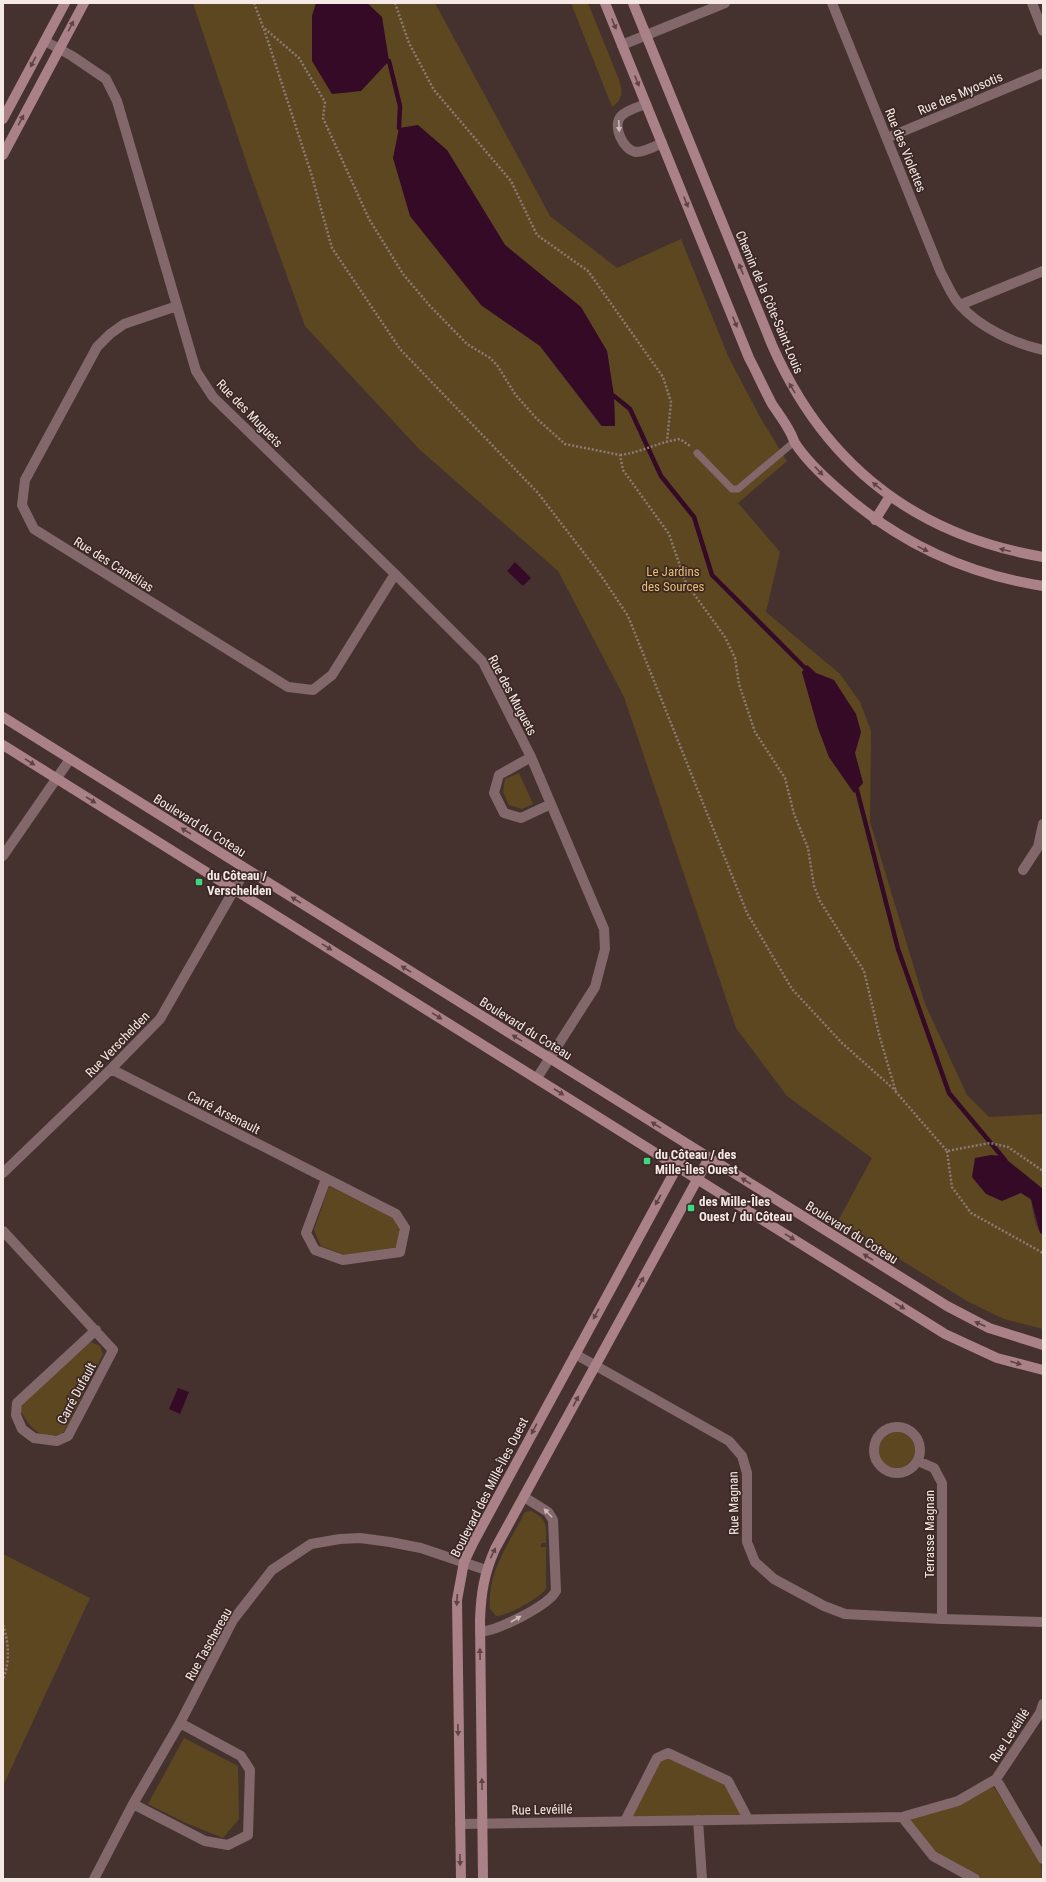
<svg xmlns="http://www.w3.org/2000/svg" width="1046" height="1882" font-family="'Roboto Condensed',sans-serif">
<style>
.green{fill:#5d4720;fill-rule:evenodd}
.water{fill:#340a27}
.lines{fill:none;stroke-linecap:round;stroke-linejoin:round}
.stream{stroke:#340a27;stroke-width:4.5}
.path{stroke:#8b7a77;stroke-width:2.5;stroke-dasharray:2 2;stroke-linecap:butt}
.lane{stroke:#82676b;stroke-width:7}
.street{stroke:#82676b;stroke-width:10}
.secondary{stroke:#ab8188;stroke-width:10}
.oneway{fill:#5d4342}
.oneway2{fill:#cdbbba}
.poi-dot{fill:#3dd77d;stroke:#3b2824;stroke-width:1.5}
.labels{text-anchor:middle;stroke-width:3.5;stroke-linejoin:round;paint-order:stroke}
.street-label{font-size:13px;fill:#f5e8e5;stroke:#3b2824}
.park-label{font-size:13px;fill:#eabe72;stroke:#3b2824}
.poi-label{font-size:13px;font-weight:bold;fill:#f5e8e5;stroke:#3b2824;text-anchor:start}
</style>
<rect width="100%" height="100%" fill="#45322e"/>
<path class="green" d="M 193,3 L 316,3 L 312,16 L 382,17 L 367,3 L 435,3 L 550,216 L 617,268 L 681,239 L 728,356 L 761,419 L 787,461 L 738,503 L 780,552 L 766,612 L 840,674 L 860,702 L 871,731 L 870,822 L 925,1004 L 967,1095 L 989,1117 L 1043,1114 L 1043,1189 L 1002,1156 L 1021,1193 L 1031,1200 C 1033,1209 1034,1229 1043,1234 L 1043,1329 L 1004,1319 L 967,1301 L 838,1221 L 872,1158 L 787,1096 L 736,1028 L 624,697 L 558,571 L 419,449 L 305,326 L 249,170 ZM 447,150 L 505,245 L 581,308 L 607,351 L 614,396 L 615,426 L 601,426 L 540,346 L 481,305 ZM 807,665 L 816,673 L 861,732 L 855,753 L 863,783 L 854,793 L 829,757 L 818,728 L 802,672 Z
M 571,3 L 588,3 L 619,80 C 623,91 623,100 612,107 Z
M 519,773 L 533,804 L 522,809 L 509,805 L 503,792 L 505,779 Z
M 329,1186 L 394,1218 L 400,1229 L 397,1247 L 345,1255 L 321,1246 L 314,1230 Z
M 91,1342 L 100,1346 L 103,1354 L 64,1432 C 44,1443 29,1428 21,1411 L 23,1402 Z
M879 1450a18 18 0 1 1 36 0a18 18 0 1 1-36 0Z
M 531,1511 C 548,1519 546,1526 546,1543 L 541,1543 L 541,1547 L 546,1547 L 546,1589 C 539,1598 508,1616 496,1616 L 490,1609 C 487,1574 507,1546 523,1516 L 525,1512 Z
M 3,1554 L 90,1598 L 3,1786 Z
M 184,1738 L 238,1766 L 239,1819 L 223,1838 L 186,1823 L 148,1804 Z
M 667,1756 L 724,1782 L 744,1816 L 630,1818 L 659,1760 Z
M 992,1784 L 1041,1862 L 1042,1879 L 983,1879 L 933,1853 L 909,1820 Z"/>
<path class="water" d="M 316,3 L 367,3 L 382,17 L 389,61 L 361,91 L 332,94 L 312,61 L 312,16 Z
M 418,125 L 447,150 L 505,245 L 581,307 L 607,351 L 614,396 L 615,426 L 602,426 L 540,346 L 481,305 L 410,216 L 393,158 L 399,128 Z
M 515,562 L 531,578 L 523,586 L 507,571 Z
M 807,665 L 816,673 L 834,680 L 856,714 L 861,732 L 855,753 L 863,783 L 854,793 L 829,757 L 818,728 L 802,672 Z
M 991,1155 L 1002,1156 L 1043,1189 L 1043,1234 L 1040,1233 L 1031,1199 L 1021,1193 L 1002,1201 L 986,1194 L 972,1177 L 975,1158 Z
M 178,1388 L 189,1392 L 180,1414 L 169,1409 Z"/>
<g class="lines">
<path class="stream" d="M 389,61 L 400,106 L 399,128
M 614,396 L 630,409 L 661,476 L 694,517 L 712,575 L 805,668
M 857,790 L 898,949 L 949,1093 L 1005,1160"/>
<path class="path" d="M 254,3 L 263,27 L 299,58 L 325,102 L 323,118 L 369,219 L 403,274 L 430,306 L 467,344 L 490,358 L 497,365 L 515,394 L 536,418 L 565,444 L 620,455 L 623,470 L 669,534 L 686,583 L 725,637 L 735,658 L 739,684 L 755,732 L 785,778 L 794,814 L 808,848 L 814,886 L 820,901 L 864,971 L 880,1038 L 896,1092 L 947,1151 L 990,1143 L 1008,1147 L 1043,1171
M 395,3 L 409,43 L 434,90 L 511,181 L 537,235 L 588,271 L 663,377 L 671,402 L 667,441
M 264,29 L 311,173 L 332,248 L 400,349 L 538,493 L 600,574 L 628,616 L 747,913 L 792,989 L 842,1043 L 896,1091
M 620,455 C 643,452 658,442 680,439 L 690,446
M 947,1151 L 952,1187 L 971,1213 L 1043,1253
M 3,1625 C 9,1643 10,1662 3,1679"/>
<path class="lane" d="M 697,453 L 732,489 L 738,489 L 794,442"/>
<path class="street" d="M 832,3 L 941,273 C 947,283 952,297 960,305 C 979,327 1015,344 1043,350
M 1032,3 L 1043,31
M 45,41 L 72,56 L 106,79 L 117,101 L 196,371 L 213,397 L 395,574 L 483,662 L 531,757 L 604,929 L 605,949 L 595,987 L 537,1078
M 622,45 L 725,3
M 646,104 C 638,107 627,110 621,116 C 612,126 623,150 636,152 C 644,152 654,147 662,143
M 887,138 L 1043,73
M 960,305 L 1043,271
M 177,306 L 124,324 L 110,334 L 97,347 L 25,480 L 22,505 L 34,529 L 288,687 L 313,690 L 332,675 L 395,574
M 531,757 L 499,775 L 494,793 L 504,813 L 521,818 L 551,804
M 3,856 L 70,759
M 1023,870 L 1038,847 L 1043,824
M 111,1069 L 396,1214 L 405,1228 L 400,1252 L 343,1260 L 315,1250 L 306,1233 L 326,1179
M 3,1173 L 111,1069 L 160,1019 L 246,869
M 3,1231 L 113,1350 L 68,1436 L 57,1441 L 34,1438 L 22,1429 L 16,1415 L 17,1403 L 96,1330
M 575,1354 L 729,1441 L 742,1456 L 747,1473 L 747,1542 L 755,1562 L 774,1579 L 824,1606 L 845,1614 L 942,1619 L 1043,1622
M874 1450a23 23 0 1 1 46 0a23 23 0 1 1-46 0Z
M 918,1461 L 934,1468 L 942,1483 L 942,1619
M 480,1632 C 497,1631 548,1606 556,1591 L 553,1520 L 548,1512 L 524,1497
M 996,1779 L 1043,1859
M 133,1804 L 205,1841 L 228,1845 L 248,1835 L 250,1770 L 241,1756 L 180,1723
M 902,1817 L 933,1856 L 975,1879
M 698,1820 L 702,1879
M 625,1821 L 657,1758 L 668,1753 L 728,1781 L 748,1819
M 460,1824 L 902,1817 L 958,1801 L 996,1779 L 1040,1713 L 1043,1704
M 94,1879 L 133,1804 L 180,1723 L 233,1620 L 272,1570 L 311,1544 L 340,1539 L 360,1538 L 390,1542 L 421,1548 L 486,1570"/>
<path class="secondary" d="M 605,3 L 749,358 C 757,373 764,389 772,404 C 778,413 785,422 790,432 C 792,435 793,439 795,443 C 806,460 823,476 838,489 C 897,542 965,574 1043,586
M 633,3 L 772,345 C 824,464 915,535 1043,557
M 3,119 L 65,3
M 3,155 L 84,3
M 875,520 L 890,496
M 3,717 L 947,1306 L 989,1328 L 1043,1345
M 3,745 L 945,1334 L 997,1358 L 1043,1370
M 461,1879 L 457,1600 L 464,1562 L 473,1543 L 689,1145
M 483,1879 L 480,1620 C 481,1593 484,1574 495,1549 L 709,1158"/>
</g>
<defs><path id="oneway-solid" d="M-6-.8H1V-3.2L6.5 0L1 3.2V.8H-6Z"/></defs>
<g class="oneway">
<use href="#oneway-solid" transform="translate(614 24) rotate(68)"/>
<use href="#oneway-solid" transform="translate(71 26) rotate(-62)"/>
<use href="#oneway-solid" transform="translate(33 62) rotate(118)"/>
<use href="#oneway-solid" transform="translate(637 81) rotate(68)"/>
<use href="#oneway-solid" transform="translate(21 120) rotate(-62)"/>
<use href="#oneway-solid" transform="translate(686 202) rotate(68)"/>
<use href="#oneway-solid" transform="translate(741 269) rotate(-112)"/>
<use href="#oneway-solid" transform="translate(735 322) rotate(68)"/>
<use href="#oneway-solid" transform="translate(792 388) rotate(-121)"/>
<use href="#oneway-solid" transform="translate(819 471) rotate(47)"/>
<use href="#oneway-solid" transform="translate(877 486) rotate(-141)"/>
<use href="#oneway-solid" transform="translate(923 549) rotate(26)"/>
<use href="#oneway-solid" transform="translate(1005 550) rotate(-166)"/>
<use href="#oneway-solid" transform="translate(30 762) rotate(32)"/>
<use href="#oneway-solid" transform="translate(91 800) rotate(32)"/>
<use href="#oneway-solid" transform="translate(186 831) rotate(-148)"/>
<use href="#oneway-solid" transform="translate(296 900) rotate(-148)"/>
<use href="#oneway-solid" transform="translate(327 947) rotate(32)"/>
<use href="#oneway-solid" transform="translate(406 969) rotate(-148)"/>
<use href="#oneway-solid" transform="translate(437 1016) rotate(32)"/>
<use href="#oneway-solid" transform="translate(517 1038) rotate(-148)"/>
<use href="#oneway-solid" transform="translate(559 1092) rotate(33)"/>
<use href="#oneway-solid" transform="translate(656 1125) rotate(-148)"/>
<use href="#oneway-solid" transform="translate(746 1181) rotate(-148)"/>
<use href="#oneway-solid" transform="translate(658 1200) rotate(119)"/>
<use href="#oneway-solid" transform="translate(790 1237) rotate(32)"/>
<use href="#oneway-solid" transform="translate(868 1257) rotate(-148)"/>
<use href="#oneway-solid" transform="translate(641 1282) rotate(-61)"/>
<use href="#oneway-solid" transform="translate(900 1306) rotate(32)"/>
<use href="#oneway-solid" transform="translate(596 1314) rotate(119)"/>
<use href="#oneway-solid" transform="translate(980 1324) rotate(-156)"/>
<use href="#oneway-solid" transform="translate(1016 1363) rotate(16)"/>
<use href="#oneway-solid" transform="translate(576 1401) rotate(-62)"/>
<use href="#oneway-solid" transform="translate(534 1429) rotate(118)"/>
<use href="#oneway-solid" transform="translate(493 1553) rotate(-64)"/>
<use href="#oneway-solid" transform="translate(457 1600) rotate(93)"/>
<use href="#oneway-solid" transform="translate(480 1654) rotate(-91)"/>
<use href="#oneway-solid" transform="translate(458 1730) rotate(89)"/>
<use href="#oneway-solid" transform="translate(482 1784) rotate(-91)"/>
<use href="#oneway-solid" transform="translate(460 1860) rotate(89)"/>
</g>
<g class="oneway2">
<use href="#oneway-solid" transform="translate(619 126) rotate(87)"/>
<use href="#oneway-solid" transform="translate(548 1513) rotate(-134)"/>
<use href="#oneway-solid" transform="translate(516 1619) rotate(-30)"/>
</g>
<g class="poi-dot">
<rect x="195" y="878" width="8" height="8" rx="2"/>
<rect x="643" y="1157" width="8" height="8" rx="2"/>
<rect x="687" y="1204" width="8" height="8" rx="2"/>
</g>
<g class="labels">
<g class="street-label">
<text transform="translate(960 93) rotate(-23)" y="5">Rue des Myosotis</text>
<text transform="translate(906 150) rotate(68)" y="5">Rue des Violettes</text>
<text transform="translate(770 302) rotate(67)" y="5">Chemin de la Côte-Saint-Louis</text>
<text transform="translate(250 413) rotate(46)" y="5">Rue des Muguets</text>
<text transform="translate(114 564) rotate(32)" y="5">Rue des Camélias</text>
<text transform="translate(513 695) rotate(62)" y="5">Rue des Muguets</text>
<text transform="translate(200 825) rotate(32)" y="5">Boulevard du Coteau</text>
<text transform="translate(526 1028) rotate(32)" y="5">Boulevard du Coteau</text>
<text transform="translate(117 1044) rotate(-46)" y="5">Rue Verschelden</text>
<text transform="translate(224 1112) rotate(27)" y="5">Carré Arsenault</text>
<text transform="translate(852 1232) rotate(32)" y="5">Boulevard du Coteau</text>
<text transform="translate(76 1393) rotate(-62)" y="5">Carré Dufault</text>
<text transform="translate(489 1487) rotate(-63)" y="5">Boulevard des Mille-Îles Ouest</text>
<text transform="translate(733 1503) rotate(-91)" y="5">Rue Magnan</text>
<text transform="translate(929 1534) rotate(-90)" y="5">Terrasse Magnan</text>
<text transform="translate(208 1644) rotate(-61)" y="5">Rue Taschereau</text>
<text transform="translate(1009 1735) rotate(-57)" y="5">Rue Levéillé</text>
<text transform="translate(542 1809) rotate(-1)" y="5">Rue Levéillé</text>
</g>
<g class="park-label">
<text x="673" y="576">Le Jardins<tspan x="673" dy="15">des Sources</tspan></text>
</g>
<g class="poi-label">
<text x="207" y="880">du Côteau /<tspan x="207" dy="15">Verschelden</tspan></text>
<text x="655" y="1159">du Côteau / des<tspan x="655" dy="15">Mille-Îles Ouest</tspan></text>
<text x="699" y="1206">des Mille-Îles<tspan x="699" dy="15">Ouest / du Côteau</tspan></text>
</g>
</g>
<rect width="1046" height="1882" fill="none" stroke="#f5e8e5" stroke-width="8"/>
</svg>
